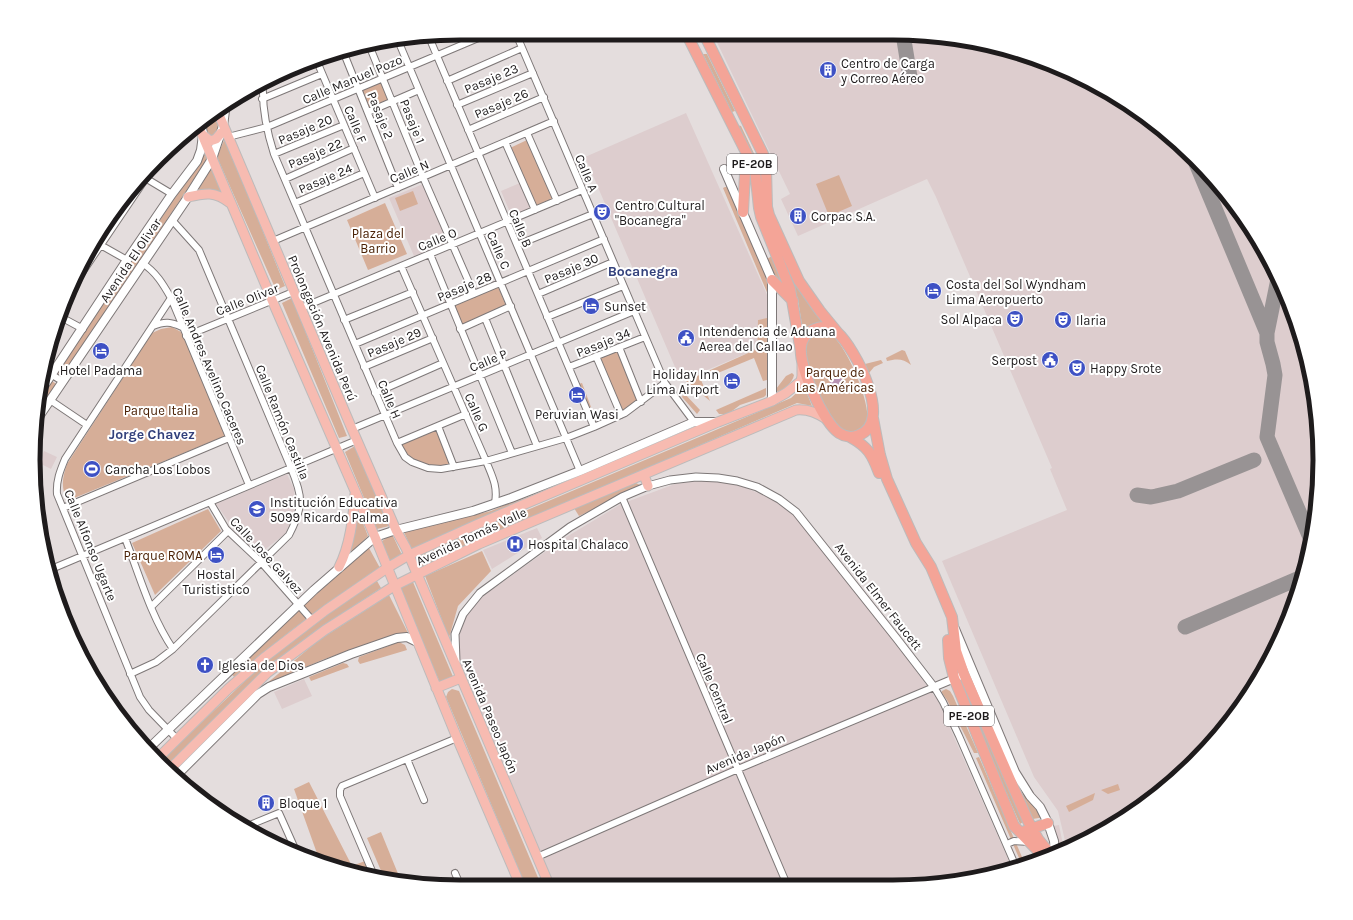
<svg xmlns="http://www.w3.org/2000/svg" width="1353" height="920" font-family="Karla,sans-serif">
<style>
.built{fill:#ddcdce}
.green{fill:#d6ae98}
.water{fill:#b793b2}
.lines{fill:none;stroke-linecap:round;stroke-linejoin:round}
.taxiway{stroke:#989394;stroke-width:15}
.minor-casing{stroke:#7e7878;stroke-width:8}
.tertiary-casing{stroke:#7e7878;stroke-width:9}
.secondary-casing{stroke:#7e7878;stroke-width:10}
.primary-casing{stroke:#bcbbbb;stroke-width:11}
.trunk-casing{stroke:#bcbbbb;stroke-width:12}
.minor{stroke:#fff;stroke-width:6}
.tertiary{stroke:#fff;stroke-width:7}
.secondary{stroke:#fff;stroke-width:8}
.primary{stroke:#f7bbb1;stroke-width:9}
.trunk{stroke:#f4a497;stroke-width:10}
.labels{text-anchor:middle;stroke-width:4;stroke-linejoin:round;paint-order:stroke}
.shield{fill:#fff;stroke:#625f60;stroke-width:1}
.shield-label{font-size:12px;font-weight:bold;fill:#1e1b1c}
.poi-label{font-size:13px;fill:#1e1b1c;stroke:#fff;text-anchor:start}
.street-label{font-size:13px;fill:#1e1b1c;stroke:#fff}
.park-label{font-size:13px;fill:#4a2105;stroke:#fff}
.neighbourhood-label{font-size:14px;font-weight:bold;fill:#33417c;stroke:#fff}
.rim{fill:none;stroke:#1e1b1c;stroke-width:5}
</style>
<rect width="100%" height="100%" fill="#e4dddd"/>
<path class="built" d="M 893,33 L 976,41 L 1082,77 L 1153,121 L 1195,158 L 1248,223 L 1287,296 L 1312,376 L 1320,460 L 1312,543 L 1288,623 L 1248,697 L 1195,762 L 1130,815 L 1067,849 L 1058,811 L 1034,777 L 942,561 L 1067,510 L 1050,469 L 1052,468 L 936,197 L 927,179 L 798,236 L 781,199 L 790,194 L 713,34 Z
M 686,113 L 768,297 L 767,318 L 758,320 L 757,349 L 681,381 L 585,157 Z
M 520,183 L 531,209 L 512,217 L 501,191 Z
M 423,184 L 448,243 L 414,256 L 389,198 Z
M 44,451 L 57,457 L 51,469 L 39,463 Z
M 287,474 L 294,489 L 295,500 L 294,515 L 285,534 L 259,554 L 239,536 L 216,504 Z
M 700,481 L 723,482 L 744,487 L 775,500 L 796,517 L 870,608 L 938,701 L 1012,868 L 977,879 L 893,887 L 555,887 L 461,674 L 459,636 L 465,616 L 482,597 L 522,568 L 568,536 L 621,504 L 675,484 Z
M 537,528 L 542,538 L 492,569 L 483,550 Z
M 304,679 L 312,696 L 282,709 L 274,692 Z
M 1059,825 L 1064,850 L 1059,853 L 1053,826 Z"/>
<path class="green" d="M 703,54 L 707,54 L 735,111 L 732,112 Z
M 381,82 L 390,101 L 369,110 L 361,91 Z
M 210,115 L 215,115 C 220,124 219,128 214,136 L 209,137 L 205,128 L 206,120 Z
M 737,125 L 741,126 L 758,162 L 759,169 Z
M 225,138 L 285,286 L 276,290 L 217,157 Z
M 527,140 L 554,199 L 536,207 L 510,148 Z
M 204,155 L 207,155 L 208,158 L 64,374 L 61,376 L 59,376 L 58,371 Z
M 212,167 L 222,193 C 213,188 206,189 197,192 Z
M 839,175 L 852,206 L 829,216 L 816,184 Z
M 725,187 L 728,187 L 768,280 L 769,297 L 723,188 Z
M 413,191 L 418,204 L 400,211 L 395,198 Z
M 385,203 L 407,254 L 368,270 L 347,220 Z
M 772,256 L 782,279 L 784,289 L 778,281 L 767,259 Z
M 792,278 L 824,323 L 810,325 L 803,331 L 798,300 Z
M 497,284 L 506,306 L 461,326 L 451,305 Z
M 292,298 L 347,436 L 339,438 L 282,303 Z
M 767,318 L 767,380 L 763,381 L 754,358 L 701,380 L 710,401 L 686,381 L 757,349 L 758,320 Z
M 172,327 L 181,332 L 185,339 L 225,436 L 67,501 C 61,486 62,479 67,464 L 152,333 L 161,329 Z
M 818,333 C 822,332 826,332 830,334 C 846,343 872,405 867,423 C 865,428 860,430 856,433 L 841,431 C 838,426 834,421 830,416 C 821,402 804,362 806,346 C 807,339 812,335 818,333 Z
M 902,350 L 905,351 L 911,365 C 903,358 896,359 887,361 L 886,358 Z
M 617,351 L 638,402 L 623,412 L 599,358 Z
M 881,360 L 883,363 L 874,367 L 869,373 L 865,364 Z
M 792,373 L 794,375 C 793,382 783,391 776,392 L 776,389 L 786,376 Z
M 52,381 L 56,384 L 37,412 L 39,400 Z
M 582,383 L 591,407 L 588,408 L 578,384 Z
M 804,386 L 812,406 L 797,403 L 422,566 L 419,556 L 791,398 Z
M 766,388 L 766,395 L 764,397 L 740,405 L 728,414 L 719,414 L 716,410 Z
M 684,393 L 700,410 L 697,414 L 682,397 Z
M 693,426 L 699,426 L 412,551 L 404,532 L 491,511 Z
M 436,428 L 451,466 C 426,467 414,468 400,444 Z
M 355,446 L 389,526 L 377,529 L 345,452 Z
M 636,483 L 642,486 L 579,516 L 574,508 Z
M 357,508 L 368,536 L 348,557 Z
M 208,509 L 221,531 L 155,595 L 132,543 Z
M 389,536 L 393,536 L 402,555 L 389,561 L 381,542 Z
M 369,548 L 380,568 L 293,629 L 234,677 L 231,673 L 305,604 Z
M 482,551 L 491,571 L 458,606 L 449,638 L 425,576 Z
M 377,581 L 381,588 L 334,619 L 165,768 L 159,763 L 266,661 L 308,627 Z
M 413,582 L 454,679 L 441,685 L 399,588 Z
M 389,595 L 408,633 L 399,633 L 322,660 L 266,684 L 319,640 Z
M 399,642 L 405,645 L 407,650 L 360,664 L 358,661 L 359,657 Z
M 343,663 L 347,664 L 349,667 L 311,681 L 309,677 Z
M 961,688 L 965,688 L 1023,822 L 1020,824 Z
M 452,689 L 459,691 L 542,887 L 526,887 L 446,697 L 448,692 Z
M 946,689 L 950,691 L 953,696 L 978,753 L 974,753 L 947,700 L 942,693 L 942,691 Z
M 979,757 L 1025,864 L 1022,865 L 976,758 Z
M 1016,776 L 1044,817 L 1033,819 L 1012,777 Z
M 309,782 L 352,866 L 365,861 L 370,874 L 367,875 L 319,859 L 294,789 Z
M 1118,784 L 1120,790 L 1108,794 L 1101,790 Z
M 1095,793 L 1093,800 L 1069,812 L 1066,806 Z
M 381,832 L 401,881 L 385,880 L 367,838 Z"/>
<path class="water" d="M 834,373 C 841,375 844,381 843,388 L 840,392 C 831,390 825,378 834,373 Z"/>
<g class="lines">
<path class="taxiway" d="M 903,34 L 910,77
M 1193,156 L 1267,333
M 1278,279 L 1267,333 L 1267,342 L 1273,364 L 1275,375 L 1267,437 L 1312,542
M 1137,495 L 1151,497 L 1156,496 L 1178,491 L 1254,460
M 1185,627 L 1302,577"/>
<g class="minor-casing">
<path id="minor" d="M 517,36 L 665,383 L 694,422
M 429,37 L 594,427
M 397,38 L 580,471
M 369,45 L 423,177 L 474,294
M 343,51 L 398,188
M 316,59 L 375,198
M 447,81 L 522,48
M 263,85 C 262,109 267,132 274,154 L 397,443 L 405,457 L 412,462 L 428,468 L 441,469 L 486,461 L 566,438 L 594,427 L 625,413 L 665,383
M 262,99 L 322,74
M 457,105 L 533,73
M 368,112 L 419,90
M 468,130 L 544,97
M 527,133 L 557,201
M 228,137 L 267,127 L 483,36
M 505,142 L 535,210
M 274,154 L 344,125
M 142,176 L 172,194
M 285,179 L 354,148
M 295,203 L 364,173
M 273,241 L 554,121
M 97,243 L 127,260
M 517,245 L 593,214
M 430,254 L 512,453
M 142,263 C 156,272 163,284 171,298 L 249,485
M 401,266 L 486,461 C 492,476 498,486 495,503
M 538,294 L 613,262
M 65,298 L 146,178 L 151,166
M 171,298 L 65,459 C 60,471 56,481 57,494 L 140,697 L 149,710 L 177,739
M 301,308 L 582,190
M 59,316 L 83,329
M 547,317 L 623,286
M 485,318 L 537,446
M 344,320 L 413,292
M 153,326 C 165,321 171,322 182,327
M 460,329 L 511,306
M 186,336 L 293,292
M 355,344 L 604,239
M 619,347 L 641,402
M 596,356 L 621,415
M 364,367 L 433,338
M 569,367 L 645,337
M 44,370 L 62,381
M 375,393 L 443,363
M 50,400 L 87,425
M 438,426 L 454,467
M 352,429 L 634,311
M 397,443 L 466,414
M 622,497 L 788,887
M 210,502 L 226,529 L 261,562 L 312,620
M 63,508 L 229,438
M 125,538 C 139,574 151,617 173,649
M 49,570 L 357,440
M 151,607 L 228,531
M 130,674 L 156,662 L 173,649 L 289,535 C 304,506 303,497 291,468 L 199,250 L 172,220
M 407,759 L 424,800
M 245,827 L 279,813 L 296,851
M 1007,844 L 1014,841 L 1030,842
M 537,857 L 738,769 L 934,687 L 943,702 L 959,736 L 1016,867
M 455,873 L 461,887
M 375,878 L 340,796 L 340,790 L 342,786 L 457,738"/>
</g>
<g class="tertiary-casing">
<path id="tertiary" d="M 456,661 L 455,634 L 463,614 L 480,593 L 570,527 L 622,497 L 648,486 L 670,480 L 696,477 L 718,478 L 737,481 L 757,487 L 779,499 L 796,512 L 897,639 L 934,687 L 958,677"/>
</g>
<g class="secondary-casing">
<path id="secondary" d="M 724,169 L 772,280 L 772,401
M 40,392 L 127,260 L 172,194 L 197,161 L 201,150 L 203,135 L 202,127 L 204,121
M 36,421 L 188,197 L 212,159 L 223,126 L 226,103
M 955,629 L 1015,772 L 1030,796 L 1040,807 L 1048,823 L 1054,841 L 1055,855
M 148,749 L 314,590 L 375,537 L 396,530 L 473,511 L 511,498 L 580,471 L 694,422 L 717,422
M 175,777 L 258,694 L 269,687 L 351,654 L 397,638 L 407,637 L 417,642"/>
</g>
<g class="primary-casing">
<path id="primary" d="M 217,110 L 352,429 L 396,530 L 406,548 L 550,887
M 198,125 L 272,300 L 375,537 L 457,738 L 521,887
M 203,135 L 210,141 L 216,139 L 221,133
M 188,197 C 205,193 215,191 230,203
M 644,475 L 648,486
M 339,567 C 350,546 353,518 355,494
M 436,688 L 461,678
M 156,760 L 228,689 L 265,657 L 326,610 L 387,568 L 409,555 L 478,524 L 718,422 L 772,401 L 786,393 L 801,381 L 802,376 L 802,366
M 168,771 L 267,673 L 325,630 L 394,586 L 479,544 L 796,410 C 809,409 817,413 828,420"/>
</g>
<g class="trunk-casing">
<path id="trunk" d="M 704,34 L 763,154 L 766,168 L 767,207 L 769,215 L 799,281 L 820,311 L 838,333
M 687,35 L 755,170 L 759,208 L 761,217 L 790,289 L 801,352
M 743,212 L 746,154
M 772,280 L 793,301
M 823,327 C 828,328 833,329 837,332 C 855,348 894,422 859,435 C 853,438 845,437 839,433 C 823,422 798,365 801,346 C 803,335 812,328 823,327 Z
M 873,418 L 880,455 L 887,479 L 916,543 L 931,567 L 952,617 L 956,651 L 964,674 L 1028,821 L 1038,839 L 1052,856
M 850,437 C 868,447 872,454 879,473
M 948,640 L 949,658 L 954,678 L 1014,826 L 1043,856
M 1025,831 L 1048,823"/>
</g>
<use href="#minor" class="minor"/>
<use href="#tertiary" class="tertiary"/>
<use href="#secondary" class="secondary"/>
<use href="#primary" class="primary"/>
<use href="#trunk" class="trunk"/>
</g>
<defs>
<g id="building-disc" transform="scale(0.9)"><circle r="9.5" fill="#3e51c4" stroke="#fff"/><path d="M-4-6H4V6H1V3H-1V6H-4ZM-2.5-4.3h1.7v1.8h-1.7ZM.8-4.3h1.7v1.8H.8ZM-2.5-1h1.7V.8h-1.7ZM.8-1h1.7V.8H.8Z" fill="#fff"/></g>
<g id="theatre-disc" transform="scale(0.9)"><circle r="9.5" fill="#3e51c4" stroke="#fff"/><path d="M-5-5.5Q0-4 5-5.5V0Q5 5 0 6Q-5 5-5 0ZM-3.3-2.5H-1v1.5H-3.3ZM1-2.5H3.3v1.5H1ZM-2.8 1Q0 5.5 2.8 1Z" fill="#fff"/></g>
<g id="hotel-disc" transform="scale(0.9)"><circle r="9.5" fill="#3e51c4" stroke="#fff"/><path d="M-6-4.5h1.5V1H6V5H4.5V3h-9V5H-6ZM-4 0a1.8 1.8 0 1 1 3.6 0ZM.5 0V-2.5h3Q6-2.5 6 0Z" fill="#fff"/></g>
<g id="civic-disc" transform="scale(0.9)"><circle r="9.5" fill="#3e51c4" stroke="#fff"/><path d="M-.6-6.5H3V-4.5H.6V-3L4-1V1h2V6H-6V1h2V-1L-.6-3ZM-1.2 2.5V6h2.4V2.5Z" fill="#fff"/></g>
<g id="stadium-disc" transform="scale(0.9)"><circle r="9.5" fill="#3e51c4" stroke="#fff"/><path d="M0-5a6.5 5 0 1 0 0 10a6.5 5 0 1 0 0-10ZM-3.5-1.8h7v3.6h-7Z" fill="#fff"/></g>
<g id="school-disc" transform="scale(0.9)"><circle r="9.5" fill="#3e51c4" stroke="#fff"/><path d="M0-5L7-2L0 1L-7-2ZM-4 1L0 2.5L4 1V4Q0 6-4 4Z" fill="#fff"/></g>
<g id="hospital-disc" transform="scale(0.9)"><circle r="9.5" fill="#3e51c4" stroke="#fff"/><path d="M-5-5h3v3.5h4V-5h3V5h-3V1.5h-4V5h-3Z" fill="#fff"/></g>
<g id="church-disc" transform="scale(0.9)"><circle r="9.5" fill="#3e51c4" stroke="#fff"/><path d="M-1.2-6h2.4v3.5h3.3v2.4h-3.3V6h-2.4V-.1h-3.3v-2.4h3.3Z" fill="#fff"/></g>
</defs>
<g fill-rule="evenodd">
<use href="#building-disc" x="828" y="70"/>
<use href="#theatre-disc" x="602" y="212"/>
<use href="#building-disc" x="798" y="216"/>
<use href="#hotel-disc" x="933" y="291"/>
<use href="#hotel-disc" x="591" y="306"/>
<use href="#theatre-disc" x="1015" y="319"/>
<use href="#theatre-disc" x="1063" y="320"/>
<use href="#civic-disc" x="686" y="338"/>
<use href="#hotel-disc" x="101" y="351"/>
<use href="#civic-disc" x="1050" y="360"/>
<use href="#theatre-disc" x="1077" y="368"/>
<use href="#hotel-disc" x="732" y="381"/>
<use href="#hotel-disc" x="577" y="395"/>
<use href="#stadium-disc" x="92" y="469"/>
<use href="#school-disc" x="257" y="509"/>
<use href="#hospital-disc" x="515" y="544"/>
<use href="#hotel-disc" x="216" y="555"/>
<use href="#church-disc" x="205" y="665"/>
<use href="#building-disc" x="266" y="803"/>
</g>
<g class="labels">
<g class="shield">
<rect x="727" y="154" width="50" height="20" rx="3"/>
<rect x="944" y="706" width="50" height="20" rx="3"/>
</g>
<g class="shield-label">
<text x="752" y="168">PE-20B</text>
<text x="969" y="720">PE-20B</text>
</g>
<g class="poi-label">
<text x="841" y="68">Centro de Carga<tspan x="841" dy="15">y Correo Aéreo</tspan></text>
<text x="615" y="210">Centro Cultural<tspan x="615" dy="15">"Bocanegra"</tspan></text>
<text x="811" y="221">Corpac S.A.</text>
<text x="946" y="289">Costa del Sol Wyndham<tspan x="946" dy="15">Lima Aeropuerto</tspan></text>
<text x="604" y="311">Sunset</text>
<text x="1002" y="324" text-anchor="end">Sol Alpaca</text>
<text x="1076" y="325">Ilaria</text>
<text x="699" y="336">Intendencia de Aduana<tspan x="699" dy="15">Aerea del Callao</tspan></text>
<text x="1037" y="365" text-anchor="end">Serpost</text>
<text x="1090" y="373">Happy Srote</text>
<text x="101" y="375" text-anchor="middle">Hotel Padama</text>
<text x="719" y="379" text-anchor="end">Holiday Inn<tspan x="719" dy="15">Lima Airport</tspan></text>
<text x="577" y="419" text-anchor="middle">Peruvian Wasi</text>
<text x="105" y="474">Cancha Los Lobos</text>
<text x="270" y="507">Institución Educativa<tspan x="270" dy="15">5099 Ricardo Palma</tspan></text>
<text x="528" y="549">Hospital Chalaco</text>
<text x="216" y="579" text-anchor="middle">Hostal<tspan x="216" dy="15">Turististico</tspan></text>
<text x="218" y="670">Iglesia de Dios</text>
<text x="279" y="808">Bloque 1</text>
</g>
<g class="street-label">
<text transform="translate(491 78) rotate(-23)" y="5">Pasaje 23</text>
<text transform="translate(352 79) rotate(-23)" y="5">Calle Manuel Pozo</text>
<text transform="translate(501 103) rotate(-23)" y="5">Pasaje 26</text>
<text transform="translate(381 115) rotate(68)" y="5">Pasaje 2</text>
<text transform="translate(413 121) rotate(68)" y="5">Pasaje 1</text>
<text transform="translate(356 124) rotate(67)" y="5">Calle F</text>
<text transform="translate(305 129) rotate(-23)" y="5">Pasaje 20</text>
<text transform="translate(315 153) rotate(-23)" y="5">Pasaje 22</text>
<text transform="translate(409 171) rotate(-23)" y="5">Calle N</text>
<text transform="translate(587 173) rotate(67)" y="5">Calle A</text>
<text transform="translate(325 178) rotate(-23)" y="5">Pasaje 24</text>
<text transform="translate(521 228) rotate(67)" y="5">Calle B</text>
<text transform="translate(437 239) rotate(-23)" y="5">Calle O</text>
<text transform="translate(499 250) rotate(67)" y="5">Calle C</text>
<text transform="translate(130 260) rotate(-56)" y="5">Avenida El Olivar</text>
<text transform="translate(571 268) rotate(-23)" y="5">Pasaje 30</text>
<text transform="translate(464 286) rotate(-23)" y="5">Pasaje 28</text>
<text transform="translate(247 299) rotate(-22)" y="5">Calle Olivar</text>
<text transform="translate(323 328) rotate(67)" y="5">Prolongación Avenida Perú</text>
<text transform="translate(394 342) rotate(-23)" y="5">Pasaje 29</text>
<text transform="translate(603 342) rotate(-22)" y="5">Pasaje 34</text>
<text transform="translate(488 360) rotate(-23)" y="5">Calle P</text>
<text transform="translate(210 366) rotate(67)" y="5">Calle Andres Avelino Caceres</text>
<text transform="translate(390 399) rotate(67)" y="5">Calle H</text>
<text transform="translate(477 412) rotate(66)" y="5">Calle G</text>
<text transform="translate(283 422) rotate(68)" y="5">Calle Ramón Castilla</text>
<text transform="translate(471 536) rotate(-25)" y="5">Avenida Tomás Valle</text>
<text transform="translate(91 545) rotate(68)" y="5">Calle Alfonso Ugarte</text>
<text transform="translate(267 555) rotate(47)" y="5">Calle Jose Galvez</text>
<text transform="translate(879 596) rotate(52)" y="5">Avenida Elmer Faucett</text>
<text transform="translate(715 688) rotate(67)" y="5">Calle Central</text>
<text transform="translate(491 716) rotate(67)" y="5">Avenida Paseo Japón</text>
<text transform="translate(745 753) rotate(-23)" y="5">Avenida Japón</text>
</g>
<g class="park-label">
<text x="378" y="238">Plaza del<tspan x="378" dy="15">Barrio</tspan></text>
<text x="835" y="377">Parque de<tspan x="835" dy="15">Las Américas</tspan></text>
<text x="161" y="415">Parque Italia</text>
<text x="163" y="560">Parque ROMA</text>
</g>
<g class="neighbourhood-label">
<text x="643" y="276">Bocanegra</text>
<text x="152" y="439">Jorge Chavez</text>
</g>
</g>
<path d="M0 0H1353V920H0ZM460 40H893A420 420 0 0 1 1313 460V460A420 420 0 0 1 893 880H460A420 420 0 0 1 40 460V460A420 420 0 0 1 460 40Z" fill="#fff" fill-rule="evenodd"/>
<path class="rim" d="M460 40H893A420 420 0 0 1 1313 460V460A420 420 0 0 1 893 880H460A420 420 0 0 1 40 460V460A420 420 0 0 1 460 40Z"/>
</svg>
